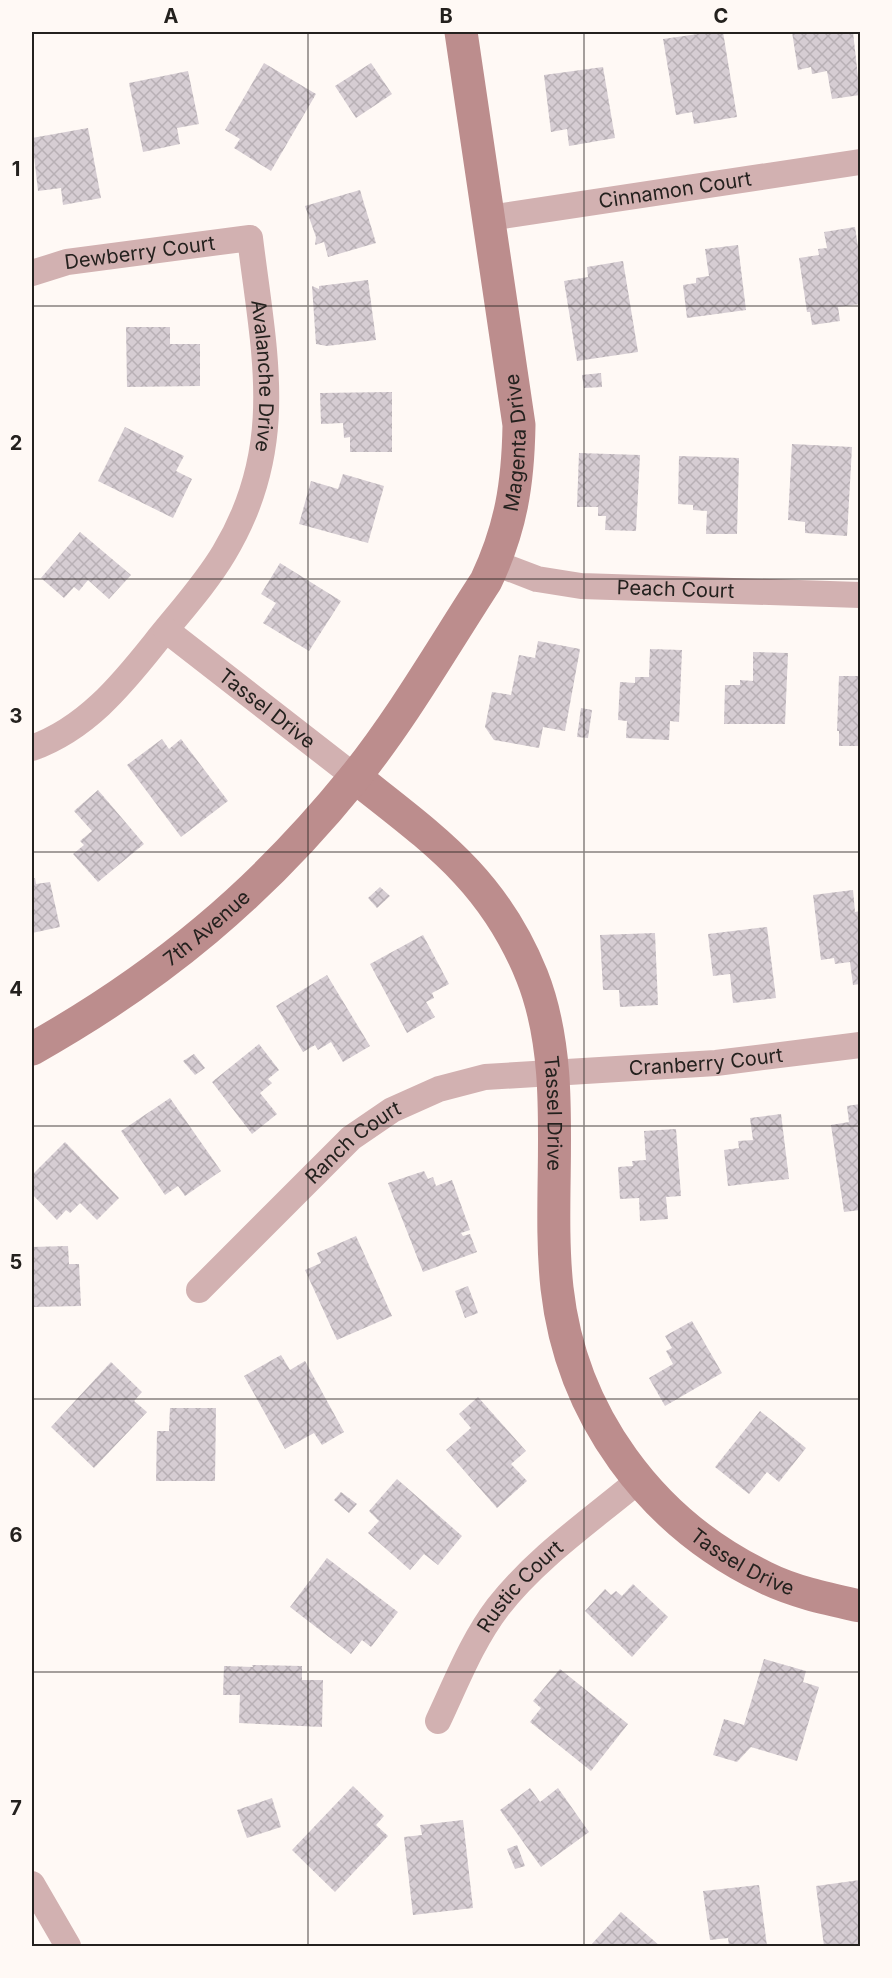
<svg xmlns="http://www.w3.org/2000/svg" width="892" height="1978" font-family="Inter,sans-serif">
<style>
.building{fill:url(#building-cross-hatch)}
.lines{fill:none;stroke-linecap:round;stroke-linejoin:round}
.street{stroke:#d2b1b1;stroke-width:26}
.secondary{stroke:#bc8d8d;stroke-width:33}
.grid{fill:none;stroke:#24211e;stroke-width:1.5;stroke-opacity:0.55}
.labels{text-anchor:middle;stroke-width:4.5;stroke-linejoin:round;paint-order:stroke}
.street-label{font-size:20px;fill:#24211e;stroke:#fff9f5}
.neatline{fill:none;stroke:#24211e;stroke-width:2}
.grid-label{font-size:20px;text-anchor:middle;font-weight:bold;fill:#24211e}
</style>
<defs>
<pattern id="building-cross-hatch" width="8" height="8" patternUnits="userSpaceOnUse" patternTransform="scale(1.5)"><rect width="8" height="8" fill="#d6cdd3"/><path d="M0 0l8 8M0 8l8-8" fill="none" stroke="#b8b0b5"/></pattern>
</defs>
<rect width="100%" height="100%" fill="#fff9f5"/>
<path class="building" d="M 712,32 L 723,32 L 737,117 L 694,124 L 692,112 L 676,115 L 663,39 Z
M 792,32 L 853,32 L 860,95 L 832,99 L 827,71 L 812,74 L 811,67 L 798,70 Z
M 264,63 L 316,94 L 271,171 L 234,148 L 240,139 L 225,130 Z
M 371,63 L 392,94 L 356,118 L 335,86 Z
M 603,67 L 615,138 L 569,146 L 567,129 L 551,132 L 544,75 Z
M 188,71 L 199,124 L 177,128 L 180,144 L 143,152 L 129,83 Z
M 88,128 L 101,198 L 63,205 L 61,188 L 38,191 L 32,138 Z
M 360,190 L 376,243 L 328,257 L 324,242 L 315,245 L 316,237 L 305,206 Z
M 855,227 L 860,260 L 860,304 L 838,307 L 840,321 L 812,325 L 810,312 L 807,312 L 799,258 L 819,255 L 818,249 L 827,248 L 824,232 Z
M 738,245 L 746,310 L 687,318 L 683,285 L 696,283 L 696,278 L 709,276 L 705,249 Z
M 623,261 L 638,352 L 577,361 L 564,281 L 588,277 L 587,267 Z
M 368,280 L 376,340 L 327,346 L 316,344 L 312,286 L 319,289 L 319,286 Z
M 126,327 L 170,327 L 170,344 L 200,344 L 200,386 L 127,387 Z
M 601,373 L 602,387 L 584,388 L 582,375 Z
M 392,392 L 392,452 L 350,452 L 350,437 L 344,438 L 343,423 L 321,424 L 320,393 Z
M 125,427 L 184,456 L 176,471 L 192,479 L 173,518 L 98,481 Z
M 792,444 L 852,447 L 847,536 L 805,533 L 805,522 L 788,520 Z
M 579,453 L 640,455 L 636,531 L 605,530 L 606,516 L 598,516 L 598,507 L 577,507 Z
M 679,456 L 739,458 L 737,534 L 706,534 L 707,511 L 693,510 L 693,505 L 678,504 Z
M 343,474 L 384,486 L 368,543 L 299,524 L 311,481 L 338,489 Z
M 80,532 L 131,575 L 109,599 L 88,580 L 79,591 L 74,587 L 64,598 L 41,578 Z
M 280,563 L 341,601 L 309,651 L 263,623 L 276,603 L 261,594 Z
M 538,641 L 580,649 L 565,731 L 543,727 L 539,748 L 494,740 L 485,727 L 492,692 L 511,695 L 519,655 L 535,658 Z
M 650,649 L 682,650 L 679,722 L 670,721 L 669,740 L 626,738 L 627,721 L 618,720 L 620,682 L 635,683 L 635,677 L 649,677 Z
M 753,652 L 788,653 L 785,724 L 724,724 L 725,685 L 740,685 L 740,680 L 753,681 Z
M 839,676 L 860,676 L 860,746 L 839,746 L 839,731 L 837,731 Z
M 581,708 L 592,710 L 588,738 L 577,737 Z
M 162,739 L 169,749 L 181,739 L 228,801 L 181,837 L 127,765 Z
M 98,790 L 144,844 L 98,882 L 73,854 L 84,845 L 80,841 L 92,831 L 74,811 Z
M 35,878 L 36,884 L 50,882 L 60,927 L 32,933 L 32,879 Z
M 380,887 L 390,896 L 377,908 L 368,898 Z
M 853,890 L 855,912 L 860,911 L 860,984 L 853,985 L 850,962 L 835,964 L 834,958 L 821,960 L 813,895 Z
M 767,927 L 776,998 L 733,1003 L 730,974 L 713,976 L 708,934 Z
M 655,933 L 658,1005 L 620,1007 L 619,990 L 603,990 L 600,935 Z
M 423,935 L 449,984 L 432,993 L 434,998 L 426,1002 L 435,1017 L 407,1033 L 370,964 Z
M 327,975 L 370,1046 L 343,1062 L 331,1042 L 318,1050 L 315,1045 L 303,1052 L 276,1006 Z
M 259,1044 L 279,1070 L 268,1079 L 272,1083 L 260,1093 L 277,1114 L 252,1134 L 212,1082 Z
M 194,1054 L 205,1068 L 195,1075 L 183,1061 Z
M 170,1098 L 221,1171 L 185,1196 L 178,1186 L 165,1195 L 121,1131 Z
M 860,1104 L 860,1210 L 844,1212 L 831,1125 L 849,1122 L 847,1106 Z
M 781,1114 L 789,1179 L 728,1186 L 724,1150 L 739,1148 L 738,1141 L 753,1140 L 750,1118 Z
M 676,1129 L 681,1196 L 666,1197 L 668,1219 L 640,1221 L 639,1198 L 620,1199 L 618,1167 L 633,1166 L 632,1161 L 646,1160 L 644,1131 Z
M 65,1142 L 119,1198 L 97,1220 L 80,1203 L 70,1213 L 66,1210 L 57,1220 L 32,1194 L 32,1175 Z
M 424,1171 L 428,1179 L 433,1177 L 436,1186 L 452,1180 L 470,1230 L 461,1233 L 463,1236 L 470,1234 L 477,1252 L 423,1272 L 388,1183 Z
M 356,1236 L 392,1316 L 337,1340 L 305,1270 L 321,1263 L 317,1253 Z
M 68,1246 L 69,1264 L 79,1264 L 81,1306 L 32,1307 L 32,1247 Z
M 468,1286 L 478,1313 L 465,1318 L 455,1291 Z
M 692,1321 L 722,1373 L 665,1406 L 649,1378 L 673,1364 L 666,1351 L 672,1348 L 665,1336 Z
M 281,1355 L 290,1370 L 305,1361 L 344,1432 L 322,1445 L 314,1433 L 285,1449 L 244,1376 Z
M 111,1362 L 142,1392 L 134,1401 L 147,1412 L 94,1468 L 51,1427 Z
M 478,1397 L 526,1451 L 511,1464 L 527,1481 L 497,1508 L 446,1450 L 471,1428 L 459,1414 Z
M 170,1408 L 216,1408 L 215,1481 L 156,1481 L 157,1431 L 169,1431 Z
M 760,1411 L 806,1448 L 779,1482 L 767,1472 L 749,1494 L 715,1467 Z
M 397,1479 L 462,1536 L 438,1565 L 424,1554 L 410,1570 L 368,1533 L 379,1521 L 369,1511 Z
M 341,1492 L 357,1504 L 349,1513 L 334,1500 Z
M 327,1558 L 398,1612 L 371,1647 L 362,1640 L 351,1654 L 290,1607 Z
M 633,1584 L 668,1617 L 632,1657 L 585,1611 L 605,1589 L 611,1595 L 616,1591 L 622,1596 Z
M 764,1659 L 806,1671 L 803,1682 L 819,1687 L 797,1761 L 751,1747 L 737,1762 L 713,1755 L 724,1719 L 744,1725 Z
M 252,1665 L 302,1666 L 302,1680 L 323,1680 L 322,1727 L 239,1723 L 240,1695 L 223,1695 L 224,1666 L 253,1667 Z
M 560,1669 L 628,1724 L 591,1771 L 530,1722 L 541,1708 L 533,1701 Z
M 353,1786 L 384,1816 L 376,1825 L 388,1836 L 335,1892 L 292,1850 Z
M 530,1788 L 540,1802 L 558,1788 L 589,1832 L 541,1867 L 500,1810 Z
M 272,1798 L 281,1827 L 247,1838 L 237,1810 Z
M 463,1820 L 473,1908 L 413,1915 L 404,1837 L 422,1835 L 420,1825 Z
M 517,1845 L 525,1866 L 515,1869 L 507,1849 Z
M 860,1880 L 860,1946 L 824,1946 L 816,1886 Z
M 759,1885 L 767,1946 L 729,1946 L 728,1938 L 710,1940 L 703,1891 Z
M 621,1912 L 660,1946 L 590,1946 Z"/>
<g class="lines">
<g class="street">
<path id="s1" d="M 489,218 L 860,162"/>
<path id="s2" d="M 32,273 L 67,262 L 250,238 C 264,353 288,447 224,553 C 205,585 178,614 155,643 C 120,687 85,729 32,748"/>
<path id="s3" d="M 495,563 L 537,579 L 581,586 L 860,595"/>
<path id="s4" d="M 166,630 L 355,777"/>
<path id="s5" d="M 199,1290 L 351,1138 L 392,1110 L 439,1089 L 485,1077 L 716,1063 L 860,1045"/>
<path id="s6" d="M 438,1721 C 456,1683 472,1641 498,1607 C 536,1558 590,1521 638,1481"/>
<path d="M 32,1884 L 68,1946"/>
</g>
<g class="secondary">
<path id="s7" d="M 355,777 C 433,839 493,879 532,976 C 570,1072 546,1187 557,1288 C 571,1414 650,1522 764,1577 C 794,1592 828,1599 860,1606"/>
<path id="s8" d="M 32,1049 C 160,977 261,893 354,778 C 403,717 443,647 486,581 C 511,528 518,484 519,425 L 461,32"/>
</g>
</g>
<path class="grid" d="M 308,32 L 308,1946M 584,32 L 584,1946M 32,306 L 860,306M 32,579 L 860,579M 32,852 L 860,852M 32,1126 L 860,1126M 32,1399 L 860,1399M 32,1672 L 860,1672"/>
<g class="labels">
<g class="street-label">
<text dy="7" stroke="none"><textPath href="#s1" startOffset="188">Cinnamon Court</textPath></text>
<text dy="7" stroke="none"><textPath href="#s2" startOffset="110">Dewberry Court</textPath></text>
<text dy="7" stroke="none"><textPath href="#s2" startOffset="360">Avalanche Drive</textPath></text>
<text dy="7" stroke="none"><textPath href="#s8" startOffset="804">Magenta Drive</textPath></text>
<text dy="7" stroke="none"><textPath href="#s3" startOffset="184">Peach Court</textPath></text>
<text dy="7" stroke="none"><textPath href="#s4" startOffset="128">Tassel Drive</textPath></text>
<text dy="7" stroke="none"><textPath href="#s8" startOffset="213">7th Avenue</textPath></text>
<text dy="7" stroke="none"><textPath href="#s5" startOffset="585">Cranberry Court</textPath></text>
<text dy="7" stroke="none"><textPath href="#s7" startOffset="410">Tassel Drive</textPath></text>
<text dy="7" stroke="none"><textPath href="#s5" startOffset="214">Ranch Court</textPath></text>
<text dy="7" stroke="none"><textPath href="#s7" startOffset="930">Tassel Drive</textPath></text>
<text dy="7" stroke="none"><textPath href="#s6" startOffset="159">Rustic Court</textPath></text>
</g>
</g>
<rect width="892" height="1978" fill="none" stroke="#fff9f5" stroke-width="66"/>
<rect x="33" y="33" width="826" height="1912" class="neatline"/>
<g class="grid-label">
<text x="171" y="23">A</text>
<text x="446" y="23">B</text>
<text x="721" y="23">C</text>
<text x="16" y="176">1</text>
<text x="16" y="450">2</text>
<text x="16" y="723">3</text>
<text x="16" y="996">4</text>
<text x="16" y="1269">5</text>
<text x="16" y="1542">6</text>
<text x="16" y="1815">7</text>
</g>
</svg>
